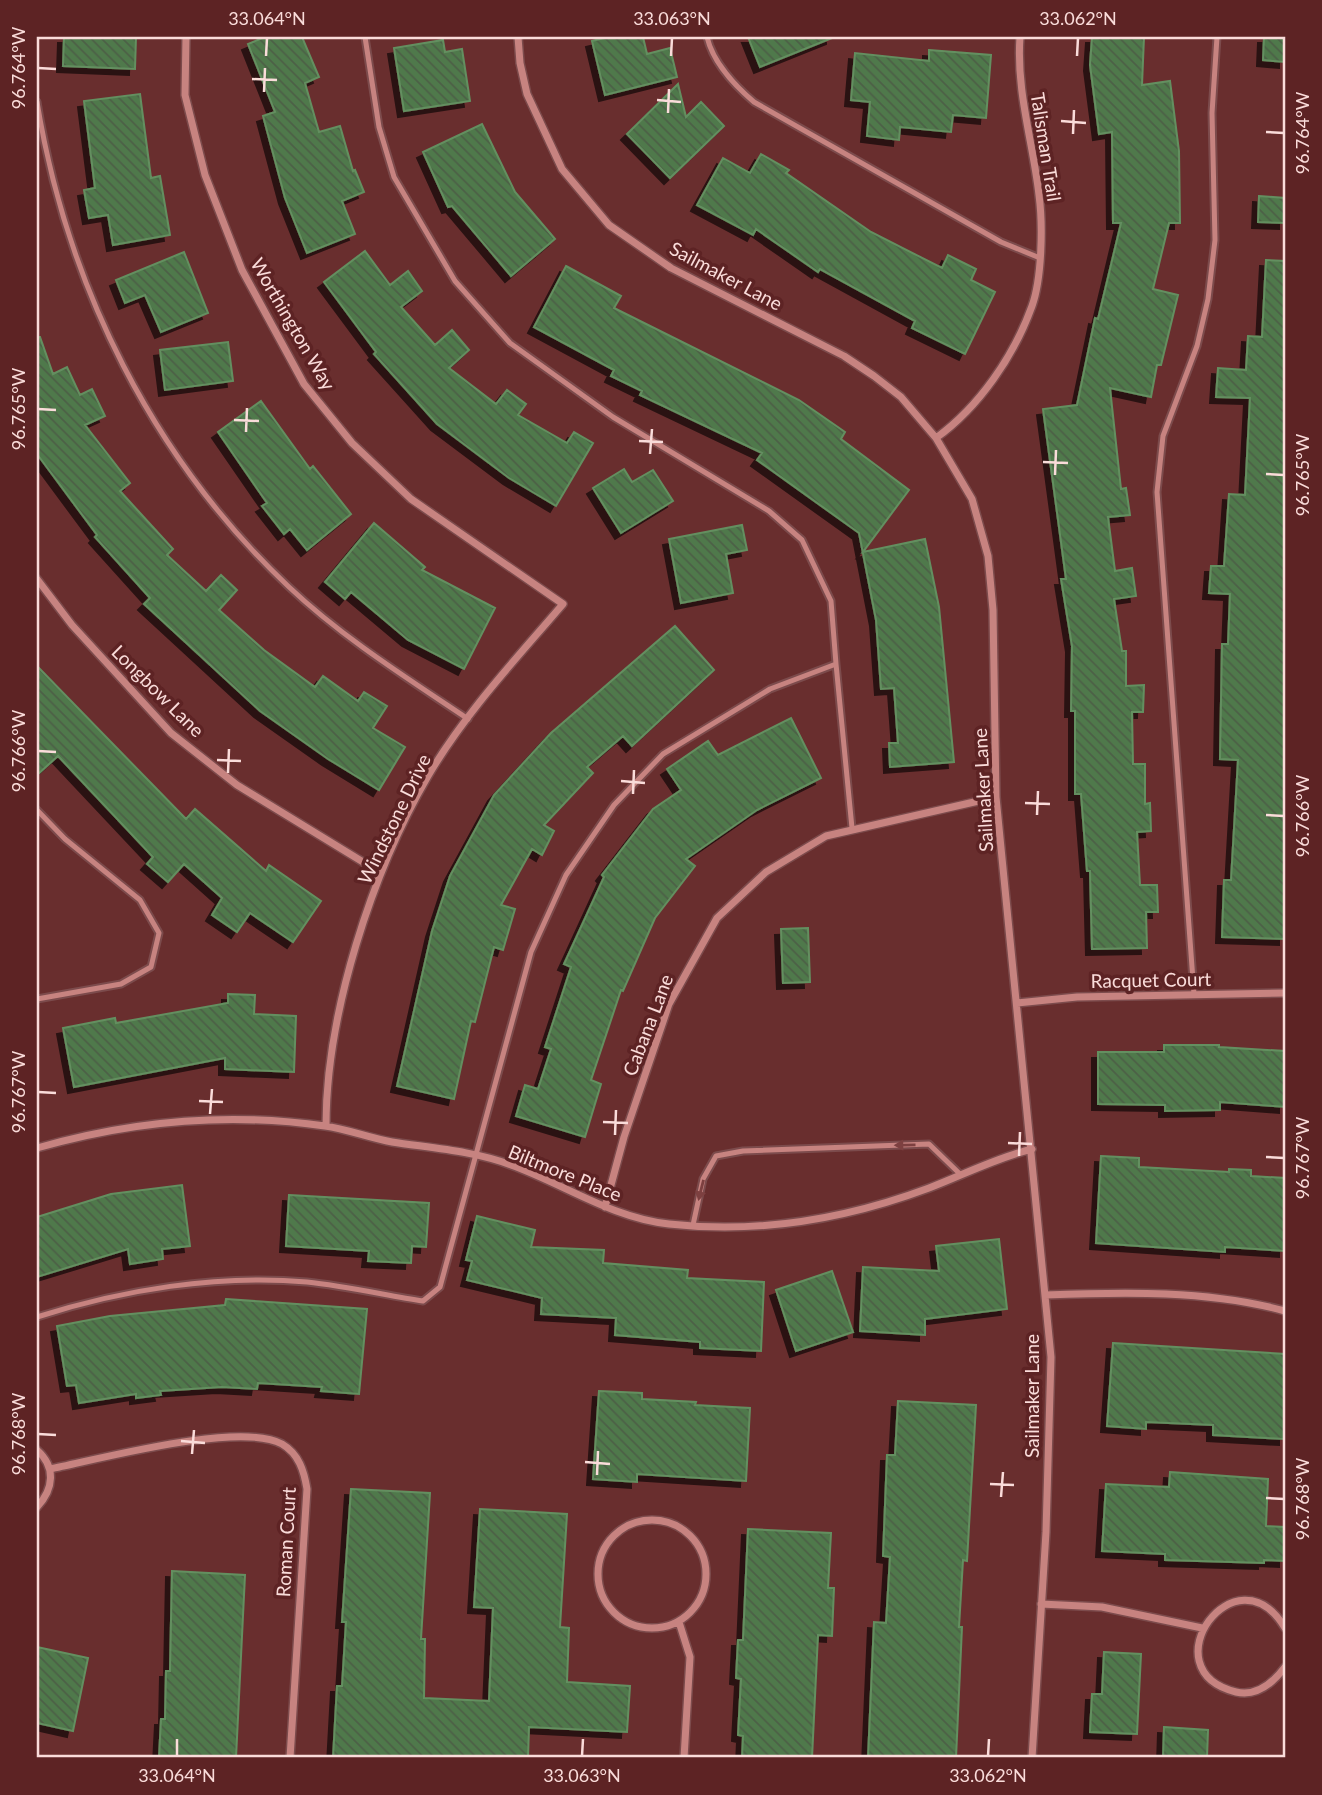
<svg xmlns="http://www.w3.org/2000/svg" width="1322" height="1795" font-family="Lato,sans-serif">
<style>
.building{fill:url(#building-back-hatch);stroke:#648f60;stroke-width:2;filter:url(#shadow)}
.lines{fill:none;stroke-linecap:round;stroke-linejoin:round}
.lane-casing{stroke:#7c4b4c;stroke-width:9}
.street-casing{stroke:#7c4b4c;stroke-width:10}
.lane{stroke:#c78380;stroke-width:5}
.street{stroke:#c78380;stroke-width:7}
.oneway{fill:#7d4040}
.ticks{fill:none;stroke:#fadcda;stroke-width:2.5}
.labels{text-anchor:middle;stroke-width:7;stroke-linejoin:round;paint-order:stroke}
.street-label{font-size:19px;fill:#fadcda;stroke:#5d2324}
.neatline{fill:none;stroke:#fadcda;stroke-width:2.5}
.ticks-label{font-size:18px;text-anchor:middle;fill:#fadcda}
</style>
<defs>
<pattern id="building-back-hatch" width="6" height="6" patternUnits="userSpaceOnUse" patternTransform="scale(1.75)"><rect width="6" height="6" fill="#4f794b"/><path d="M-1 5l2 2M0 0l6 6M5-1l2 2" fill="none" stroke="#4d6046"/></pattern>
<filter id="shadow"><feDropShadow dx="-6" dy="6" stdDeviation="0" flood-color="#0009"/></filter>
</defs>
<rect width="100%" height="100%" fill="#692e2e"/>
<path class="building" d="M 64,37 L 136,37 L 135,69 L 63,66 Z
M 265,37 L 302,37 L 319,77 L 305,83 L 319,132 L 340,126 L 353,171 L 355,170 L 364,192 L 342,201 L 355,234 L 307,253 L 285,198 L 263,116 L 275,112 L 248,44 Z
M 608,37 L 643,37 L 647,54 L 670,48 L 677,77 L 605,95 L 592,41 Z
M 748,37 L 832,37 L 832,38 L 760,67 Z
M 1092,37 L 1144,37 L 1142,85 L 1170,81 L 1179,151 L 1180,223 L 1169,223 L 1153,289 L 1178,295 L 1161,365 L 1157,365 L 1151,397 L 1110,388 L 1121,489 L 1126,488 L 1130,515 L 1108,517 L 1115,571 L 1132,568 L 1136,596 L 1114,599 L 1122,651 L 1126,651 L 1126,686 L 1144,685 L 1143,712 L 1132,712 L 1133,764 L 1145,764 L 1145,804 L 1150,803 L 1151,831 L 1137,832 L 1140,885 L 1157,885 L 1158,912 L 1146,912 L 1147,948 L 1092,949 L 1090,871 L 1087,871 L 1081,794 L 1075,794 L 1075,711 L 1071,711 L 1072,646 L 1061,579 L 1066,579 L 1043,409 L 1077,405 L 1095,318 L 1098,319 L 1121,223 L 1113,223 L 1112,132 L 1099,134 L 1090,65 Z
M 1264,37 L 1285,37 L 1285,62 L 1263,60 Z
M 443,40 L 445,52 L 462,49 L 470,101 L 404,111 L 394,48 Z
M 929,50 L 991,55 L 986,118 L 953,115 L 951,132 L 900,127 L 899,140 L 867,136 L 870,102 L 851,100 L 855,53 L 929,61 Z
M 678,84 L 686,117 L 701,102 L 724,126 L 670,178 L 627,134 Z
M 140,94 L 151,178 L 160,176 L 170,235 L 113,245 L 108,215 L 89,218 L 84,190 L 95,188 L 84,101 Z
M 482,124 L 515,192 L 555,239 L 511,276 L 452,206 L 448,207 L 423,152 Z
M 761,154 L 789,170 L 786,173 L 871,232 L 942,268 L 948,255 L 976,269 L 971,280 L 995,292 L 965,354 L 912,328 L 915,321 L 820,269 L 818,272 L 756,229 L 753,235 L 697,205 L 723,158 L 750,173 Z
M 1259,196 L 1285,198 L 1285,223 L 1258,222 Z
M 365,251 L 390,285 L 408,271 L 422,291 L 401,307 L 435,345 L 452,330 L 469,350 L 449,368 L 496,404 L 507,390 L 526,404 L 518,415 L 567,443 L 574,432 L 593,443 L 556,506 L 509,478 L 437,424 L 374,354 L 376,352 L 324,282 Z
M 184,252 L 208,313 L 161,332 L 145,295 L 125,303 L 116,280 Z
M 1266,260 L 1285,261 L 1285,939 L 1222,937 L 1224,880 L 1231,880 L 1238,760 L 1220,759 L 1222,644 L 1228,644 L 1230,594 L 1209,593 L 1211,566 L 1224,566 L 1229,494 L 1245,495 L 1250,398 L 1216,397 L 1218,368 L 1246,370 L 1248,336 L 1262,337 Z
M 566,266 L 621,296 L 614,308 L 799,400 L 845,432 L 841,439 L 909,490 L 863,552 L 925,539 L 939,607 L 954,762 L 890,767 L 889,743 L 898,743 L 894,688 L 881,689 L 876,620 L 859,533 L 757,460 L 762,453 L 640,395 L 642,391 L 611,376 L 614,370 L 534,327 Z
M 37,337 L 40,337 L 53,374 L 67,367 L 80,395 L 92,389 L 105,416 L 85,425 L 130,483 L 120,491 L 173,549 L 167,555 L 206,591 L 221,575 L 237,590 L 219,610 L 264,650 L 315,687 L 323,676 L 358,701 L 364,692 L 387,706 L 373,728 L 405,747 L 379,790 L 328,759 L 260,711 L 144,604 L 150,598 L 95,537 L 97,535 L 37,454 Z
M 228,342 L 233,381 L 165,390 L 160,350 Z
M 261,401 L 310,469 L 313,466 L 351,514 L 307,550 L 290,529 L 284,534 L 262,506 L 267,503 L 218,432 Z
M 624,469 L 632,482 L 653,470 L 673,501 L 621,533 L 593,488 Z
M 374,523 L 425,567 L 422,570 L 495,608 L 464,669 L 408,640 L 351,592 L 345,599 L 325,582 Z
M 742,525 L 747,550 L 726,554 L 733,593 L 681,603 L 669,539 Z
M 675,626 L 714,670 L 632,746 L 623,736 L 587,767 L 593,773 L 544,825 L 554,831 L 542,855 L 532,849 L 501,905 L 515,909 L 503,950 L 494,947 L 475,1022 L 471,1021 L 454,1099 L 397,1086 L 432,931 L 450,876 L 494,795 L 551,733 Z
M 37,666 L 186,819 L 195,809 L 266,871 L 269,865 L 321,901 L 293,942 L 250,913 L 237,932 L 212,915 L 222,898 L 184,864 L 168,882 L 147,864 L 153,857 L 58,756 L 37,775 Z
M 791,718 L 821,778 L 757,810 L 686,859 L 695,866 L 655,918 L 623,991 L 621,990 L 591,1080 L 601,1084 L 585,1137 L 516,1116 L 525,1085 L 538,1089 L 551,1049 L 545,1047 L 571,967 L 564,964 L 604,877 L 602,875 L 653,809 L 681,790 L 667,769 L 708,741 L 718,755 Z
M 808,928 L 810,982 L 783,983 L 781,929 Z
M 228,994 L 255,995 L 254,1014 L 296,1016 L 294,1072 L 225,1069 L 225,1058 L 74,1087 L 63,1028 L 115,1018 L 116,1023 L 228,1003 Z
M 1164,1045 L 1219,1045 L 1219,1047 L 1285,1051 L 1285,1107 L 1220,1102 L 1220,1110 L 1165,1111 L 1165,1105 L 1098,1104 L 1098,1052 L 1164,1052 Z
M 1101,1156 L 1139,1158 L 1139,1167 L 1229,1172 L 1229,1169 L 1251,1170 L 1251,1176 L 1285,1178 L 1285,1251 L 1225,1247 L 1225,1252 L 1096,1243 Z
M 182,1185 L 190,1246 L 162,1249 L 163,1259 L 130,1264 L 128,1249 L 37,1277 L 37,1217 L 111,1194 Z
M 289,1195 L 429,1203 L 426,1247 L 412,1246 L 411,1263 L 368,1261 L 369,1251 L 286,1246 Z
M 477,1216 L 535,1230 L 531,1247 L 604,1250 L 603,1263 L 688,1270 L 687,1278 L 764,1282 L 761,1351 L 700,1348 L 700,1342 L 615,1335 L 616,1318 L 541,1314 L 542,1298 L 467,1280 L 472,1261 L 466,1260 Z
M 999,1239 L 1007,1309 L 925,1319 L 925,1335 L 860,1331 L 863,1267 L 939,1271 L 936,1246 Z
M 832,1271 L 853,1332 L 796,1351 L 776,1290 Z
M 226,1299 L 367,1309 L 359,1394 L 321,1391 L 322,1387 L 258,1383 L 257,1389 L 222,1387 L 160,1391 L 161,1395 L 136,1398 L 136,1394 L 79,1403 L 76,1385 L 67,1386 L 57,1326 L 110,1316 L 225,1305 Z
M 1113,1343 L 1285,1354 L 1285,1439 L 1213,1435 L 1213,1425 L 1146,1422 L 1146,1429 L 1107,1426 Z
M 599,1391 L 642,1393 L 642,1399 L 696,1402 L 695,1405 L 750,1408 L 746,1481 L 637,1474 L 637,1482 L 593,1479 Z
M 898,1401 L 976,1405 L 967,1561 L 963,1560 L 959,1627 L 962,1627 L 956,1758 L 868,1758 L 874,1622 L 886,1623 L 890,1557 L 883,1556 L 887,1455 L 895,1455 Z
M 1170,1472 L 1268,1479 L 1266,1526 L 1285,1527 L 1285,1561 L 1264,1560 L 1264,1563 L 1165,1560 L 1165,1554 L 1102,1551 L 1106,1484 L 1169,1487 Z
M 351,1489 L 430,1493 L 421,1639 L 425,1639 L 424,1698 L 489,1701 L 493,1608 L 474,1607 L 480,1509 L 567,1514 L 560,1627 L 569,1628 L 567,1682 L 630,1686 L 627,1732 L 529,1727 L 528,1758 L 333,1758 L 337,1686 L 342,1686 L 346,1622 L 342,1622 Z
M 748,1529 L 831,1533 L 828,1588 L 834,1588 L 832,1636 L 818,1635 L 812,1758 L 742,1758 L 743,1736 L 738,1735 L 741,1679 L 736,1678 L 738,1640 L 743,1640 Z
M 172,1571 L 245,1575 L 236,1758 L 159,1758 L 161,1719 L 165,1719 L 166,1671 L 170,1671 Z
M 37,1647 L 88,1658 L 73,1731 L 37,1723 Z
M 1104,1652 L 1141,1654 L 1137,1734 L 1090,1732 L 1092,1694 L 1102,1694 Z
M 1164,1727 L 1208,1730 L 1207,1758 L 1163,1758 Z"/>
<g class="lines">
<g class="lane-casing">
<path id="lane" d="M 707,37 C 713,62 735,86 754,102 L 1001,242 L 1040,258
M 37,102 C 67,286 153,459 289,587 C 343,638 407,678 468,719
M 836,664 L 852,828
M 37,810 L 65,839 L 140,900 L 159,933 L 151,967 L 121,984 L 37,999
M 1194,994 L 1157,492 L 1163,436 L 1197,346 L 1208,299 L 1215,240 L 1212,113 L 1217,37
M 693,1225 L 703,1179 L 716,1156 L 743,1151 L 929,1144 L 961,1175
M 37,1317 C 121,1290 218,1274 307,1282 C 345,1286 385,1295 423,1301 L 440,1287 L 531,952 L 566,875 L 614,805 L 663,754 L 770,689 L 836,664 L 831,601 L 802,540 L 769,511 L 613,417 L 510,343 L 455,281 L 394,177 L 379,127 L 365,37"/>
</g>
<g class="street-casing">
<path id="street" d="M 186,37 L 185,95 L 205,175 L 242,270 L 304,384 L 352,443 L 411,499 L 563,604 C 516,659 465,713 428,776 C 372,872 326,1014 326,1126
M 518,37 L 520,63 L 527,94 L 562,169 L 609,225 L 671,268 L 844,356 L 874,376 L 901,397 L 936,438 L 972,499 L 988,556 L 993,610 L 996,797 L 1051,1357 L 1046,1532 L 1032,1758
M 936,438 C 979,407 1014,356 1032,306 C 1042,278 1043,225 1039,195 C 1033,142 1016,91 1020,37
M 37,579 L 72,625 L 171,733 L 237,785 L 381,873
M 1017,1003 L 1077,997 L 1285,993
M 37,1148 C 131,1121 227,1112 325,1126 C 347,1129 369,1138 392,1142 C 431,1148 474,1151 511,1165 C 564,1184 612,1218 669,1224 C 758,1234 846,1219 929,1188 C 963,1175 996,1158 1032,1149
M 605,1207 L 624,1137 L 669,1004 L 717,918 L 766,872 L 826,836 L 996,797
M 1045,1295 C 1124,1292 1208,1290 1285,1311
M 37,1450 C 56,1467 54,1489 37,1507
M 50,1469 C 100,1459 240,1421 282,1444 C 299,1454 304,1471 307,1489 L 290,1758
M598 1574a54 54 0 1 1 108 0a54 54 0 1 1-108 0Z
M 1041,1604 L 1102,1607 L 1202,1628
M 679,1622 L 690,1657 L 684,1758
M 1285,1628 C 1236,1546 1147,1670 1236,1692 C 1257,1697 1273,1683 1285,1667"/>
</g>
<use href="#lane" class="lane"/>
<use href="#street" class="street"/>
</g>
<defs><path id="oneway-solid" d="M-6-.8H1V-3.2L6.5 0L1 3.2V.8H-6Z" transform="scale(1.75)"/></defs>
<g class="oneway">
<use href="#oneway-solid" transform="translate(905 1145) rotate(179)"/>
<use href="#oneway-solid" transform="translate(701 1190) rotate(104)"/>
</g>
<path class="ticks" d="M 266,56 L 267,38M 671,56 L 672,38M 1077,56 L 1078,38M 38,68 L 56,69M 252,79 L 277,80M 264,92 L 265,68M 657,100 L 681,102M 668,113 L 669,89M 1061,121 L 1086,123M 1266,132 L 1284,133M 1073,134 L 1074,110M 38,409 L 56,410M 234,420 L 259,421M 246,432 L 247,408M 639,441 L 663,442M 650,454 L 652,429M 1043,462 L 1068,463M 1266,474 L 1284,475M 1055,475 L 1056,450M 38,751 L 56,752M 217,760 L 241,761M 228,773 L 229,749M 621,781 L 645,783M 633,794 L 634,770M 1025,803 L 1050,804M 1037,815 L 1038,791M 1266,815 L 1284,816M 38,1092 L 56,1093M 199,1101 L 223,1102M 210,1114 L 212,1089M 603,1122 L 628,1123M 615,1135 L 616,1110M 1008,1143 L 1032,1144M 1019,1156 L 1020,1132M 1266,1157 L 1284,1158M 38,1434 L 56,1435M 181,1441 L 205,1443M 192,1454 L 194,1430M 585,1462 L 610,1464M 597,1475 L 598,1451M 990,1484 L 1014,1485M 1001,1497 L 1003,1472M 1266,1498 L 1284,1499M 177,1756 L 177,1739M 582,1756 L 583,1739M 988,1756 L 989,1739"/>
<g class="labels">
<g class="street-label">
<text transform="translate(1046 147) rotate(81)" y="7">Talisman Trail</text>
<text transform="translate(726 276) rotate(28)" y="7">Sailmaker Lane</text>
<text transform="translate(293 324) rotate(60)" y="7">Worthington Way</text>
<text transform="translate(158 691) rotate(45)" y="7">Longbow Lane</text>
<text transform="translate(983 790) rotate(-93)" y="7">Sailmaker Lane</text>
<text transform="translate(394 819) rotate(-64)" y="7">Windstone Drive</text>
<text transform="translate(1151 980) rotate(-1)" y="7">Racquet Court</text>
<text transform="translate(648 1025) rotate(-69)" y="7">Cabana Lane</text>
<text transform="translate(565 1173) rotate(22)" y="7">Biltmore Place</text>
<text transform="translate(1032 1396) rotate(-90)" y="7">Sailmaker Lane</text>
<text transform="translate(286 1542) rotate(-87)" y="7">Roman Court</text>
</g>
</g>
<rect width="1322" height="1795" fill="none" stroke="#5d2324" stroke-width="77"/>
<rect x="38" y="38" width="1246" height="1718" class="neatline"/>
<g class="ticks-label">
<text x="267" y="25">33.064°N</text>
<text x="672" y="25">33.063°N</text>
<text x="1078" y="25">33.062°N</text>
<text transform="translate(19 68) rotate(-90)" y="6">96.764°W</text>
<text transform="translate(1303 133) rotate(-90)" y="6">96.764°W</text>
<text transform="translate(19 409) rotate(-90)" y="6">96.765°W</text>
<text transform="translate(1303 475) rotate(-90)" y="6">96.765°W</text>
<text transform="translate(19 751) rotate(-90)" y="6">96.766°W</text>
<text transform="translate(1303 816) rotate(-90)" y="6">96.766°W</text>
<text transform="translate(19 1092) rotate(-90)" y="6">96.767°W</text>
<text transform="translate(1303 1158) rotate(-90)" y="6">96.767°W</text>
<text transform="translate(19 1434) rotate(-90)" y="6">96.768°W</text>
<text transform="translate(1303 1499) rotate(-90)" y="6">96.768°W</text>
<text x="177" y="1782">33.064°N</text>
<text x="582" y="1782">33.063°N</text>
<text x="988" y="1782">33.062°N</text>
</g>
</svg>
